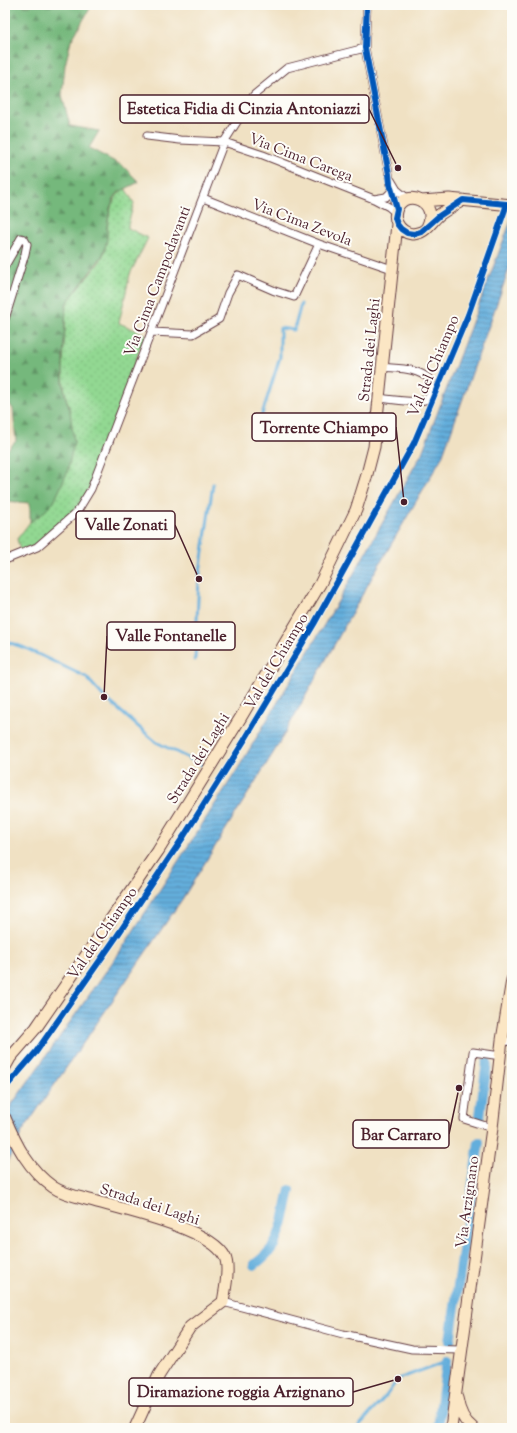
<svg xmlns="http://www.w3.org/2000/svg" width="517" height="1433" font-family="'Sorts Mill Goudy',serif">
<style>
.grass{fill:url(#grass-dots);stroke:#6e7c5e}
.forest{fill:url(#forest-firs);stroke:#606c54}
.water{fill:url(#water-rules);stroke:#576684}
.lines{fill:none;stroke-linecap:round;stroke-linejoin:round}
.stream{stroke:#64aedc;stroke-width:3}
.canal{stroke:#64aedc;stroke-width:10}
.street-casing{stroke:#633c42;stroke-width:9}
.secondary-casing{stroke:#633c42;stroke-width:13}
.street{stroke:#fff;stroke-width:7}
.secondary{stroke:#fbe6c4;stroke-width:11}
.cycleway-casing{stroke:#fdfcf7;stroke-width:8}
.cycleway{stroke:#0057b8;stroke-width:6}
.labels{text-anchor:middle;stroke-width:4;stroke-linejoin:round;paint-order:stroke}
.street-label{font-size:15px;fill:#4a1f2b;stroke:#fdfcf7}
.leader{fill:none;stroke:#4a1f2b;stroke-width:1.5}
.callout-dot{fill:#4a1f2b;stroke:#fdfcf7;stroke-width:1.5}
.callout{fill:#fdfcf7;stroke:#4a1f2b;stroke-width:1.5}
.callout-label{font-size:16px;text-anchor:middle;font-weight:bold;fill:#4a1f2b}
</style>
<defs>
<pattern id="grass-dots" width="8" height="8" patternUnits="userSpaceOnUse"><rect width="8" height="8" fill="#92d892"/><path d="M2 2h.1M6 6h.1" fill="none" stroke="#7fb97e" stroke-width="1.8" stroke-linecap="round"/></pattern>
<pattern id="forest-firs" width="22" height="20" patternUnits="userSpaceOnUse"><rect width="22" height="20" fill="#75b87c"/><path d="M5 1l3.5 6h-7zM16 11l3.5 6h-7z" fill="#629566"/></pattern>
<pattern id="water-rules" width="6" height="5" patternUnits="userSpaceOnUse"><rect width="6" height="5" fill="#64aedc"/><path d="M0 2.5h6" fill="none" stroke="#548db3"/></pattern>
</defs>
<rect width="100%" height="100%" fill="#fdfcf7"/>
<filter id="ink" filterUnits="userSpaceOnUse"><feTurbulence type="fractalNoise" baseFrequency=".025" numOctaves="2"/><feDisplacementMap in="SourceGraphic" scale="8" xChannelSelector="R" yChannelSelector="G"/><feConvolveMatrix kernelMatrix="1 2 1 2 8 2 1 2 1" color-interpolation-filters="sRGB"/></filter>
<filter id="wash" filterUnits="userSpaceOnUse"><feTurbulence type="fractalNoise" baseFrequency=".012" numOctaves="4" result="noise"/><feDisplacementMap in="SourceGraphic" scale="16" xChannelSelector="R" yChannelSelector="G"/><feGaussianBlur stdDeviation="0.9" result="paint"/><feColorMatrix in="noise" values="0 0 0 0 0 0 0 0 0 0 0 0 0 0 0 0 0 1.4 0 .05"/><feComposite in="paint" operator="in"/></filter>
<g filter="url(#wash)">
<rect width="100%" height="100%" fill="#f0e1c3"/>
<path class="grass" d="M 125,188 L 134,203 L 128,225 L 128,228 L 148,238 L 130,274 L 119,323 L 147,335 L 141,346 L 89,490 L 76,511 L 41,541 L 21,554 L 17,539 L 30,522 L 44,512 L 70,411 C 59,379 64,358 65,326 C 66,319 64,308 68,302 C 76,288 99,267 104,253 C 110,231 103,203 125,188 Z"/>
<path class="forest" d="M 5,5 L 92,5 L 71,41 L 65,65 L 62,95 L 70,126 L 99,131 L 89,148 L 123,166 L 139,182 L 119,192 L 114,198 L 110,208 L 107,226 L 107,240 L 103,255 L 66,304 L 63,359 L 63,382 L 65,395 L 70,411 L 74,442 L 67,473 L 54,502 L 44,512 L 30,522 L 30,503 L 5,501 L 5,452 L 16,441 L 13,409 L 5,398 Z"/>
<path class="water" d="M 512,218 L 512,261 L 442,457 L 375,572 L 277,747 L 183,898 L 22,1132 L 5,1167 L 5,1114 L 121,950 L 237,770 L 336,605 L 422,453 Z"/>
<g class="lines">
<path class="stream" d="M 260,421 L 280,357 L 280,328 L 294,330 L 301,304
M 5,641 L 25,648 L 86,677 L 104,697 L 156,742 L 202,765
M 195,660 L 199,579 L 213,484
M 357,1428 L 386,1396 L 398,1379 L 447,1361"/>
<path class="canal" d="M 480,1116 L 487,1062
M 254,1265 C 262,1259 269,1253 274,1245 C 283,1229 286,1207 290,1190
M 450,1341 L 479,1142
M 438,1428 L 447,1361"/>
</g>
</g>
<g filter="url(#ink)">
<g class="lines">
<g class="street-casing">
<path id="street" d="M 367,5 L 365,48 L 389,174 L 390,184 L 397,209
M 147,136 L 180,140 L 224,142 L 263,155 L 374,199 L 389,207 L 396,213
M 391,180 L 397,190 L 408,199
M 203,198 L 319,244 L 392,269
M 374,199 L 386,197 L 391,192
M 5,266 L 21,238 L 24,239 L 27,244 L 25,254 L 5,319
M 152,332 L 193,334 L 219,319 L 228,293 L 238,275 L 275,291 L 294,297 L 319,244
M 379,398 C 389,399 422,405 428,398 C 433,393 431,387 431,380 C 415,367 400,369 381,367
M 5,560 L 37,547 L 77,512 L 91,489 L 224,142 L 254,95 L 287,68 L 365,48
M 502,1040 L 512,1042
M 492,1128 L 464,1119 L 473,1052 L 501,1056
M 223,1302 L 343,1334 L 412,1349 L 462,1350"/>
</g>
<g class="secondary-casing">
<path id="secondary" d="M 421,201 L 449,199 L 512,205
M 427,227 C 440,203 407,187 397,208 C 395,213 395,219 397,223 C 400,229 405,233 412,234 C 414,234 418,233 421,232 C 428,229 433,220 439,215 C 446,210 455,205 463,200
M 5,1067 L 10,1058 L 36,1028 L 158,851 L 241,717 L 320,584 L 356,510 L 366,478 L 374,447 L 397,224
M 5,1118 C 16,1145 29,1170 53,1187 C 63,1194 78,1197 90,1200 C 121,1209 211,1228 225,1257 C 230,1268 225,1290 223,1302 L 190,1327 L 159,1375 L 135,1428
M 457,1398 C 459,1410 463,1421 473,1428
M 451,1428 L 492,1128 L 502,1040 L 512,980"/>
</g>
<use href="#street" class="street"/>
<use href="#secondary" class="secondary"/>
<g class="cycleway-casing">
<path id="cycleway" d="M 5,1088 L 36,1052 L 117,936 L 184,836 L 244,741 L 314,624 L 414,443 L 468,315 L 507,204 L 463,200 L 439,216 L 421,232 L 414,234 L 407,233 L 401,229 L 397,224 L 395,218 L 397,209 L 390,184 L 389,174 L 365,48 L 367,5"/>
</g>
<use href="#cycleway" class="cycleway"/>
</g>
</g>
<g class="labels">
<g class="street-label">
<text transform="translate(301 157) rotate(21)" y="5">Via Cima Carega</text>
<text transform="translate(302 222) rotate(21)" y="5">Via Cima Zevola</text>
<text transform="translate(157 281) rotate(-69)" y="5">Via Cima Campodavanti</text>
<text transform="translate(369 350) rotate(-84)" y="5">Strada dei Laghi</text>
<text transform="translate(433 366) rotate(-67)" y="5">Val del Chiampo</text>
<text transform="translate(276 661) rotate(-59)" y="5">Val del Chiampo</text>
<text transform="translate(198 758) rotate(-58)" y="5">Strada dei Laghi</text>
<text transform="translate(102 933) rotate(-55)" y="5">Val del Chiampo</text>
<text transform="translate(467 1202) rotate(-82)" y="5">Via Arzignano</text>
<text transform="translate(150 1204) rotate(18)" y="5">Strada dei Laghi</text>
</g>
</g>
<path class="leader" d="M398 168L369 109M404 502L396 427M199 579L175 525M104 697L107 636M459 1088L449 1134M398 1379L353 1392"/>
<g class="callout-dot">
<circle cx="398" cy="168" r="4"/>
<circle cx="404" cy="502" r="4"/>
<circle cx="199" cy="579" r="4"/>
<circle cx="104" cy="697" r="4"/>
<circle cx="459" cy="1088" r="4"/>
<circle cx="398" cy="1379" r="4"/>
</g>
<g class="callout">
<rect x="120" y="95" width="249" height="28" rx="4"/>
<rect x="252" y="413" width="144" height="28" rx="4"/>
<rect x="76" y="511" width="99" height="28" rx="4"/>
<rect x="107" y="622" width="128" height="28" rx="4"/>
<rect x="353" y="1120" width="96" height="28" rx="4"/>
<rect x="129" y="1378" width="224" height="28" rx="4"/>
</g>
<g class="callout-label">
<text x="244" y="114">Estetica Fidia di Cinzia Antoniazzi</text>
<text x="324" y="433">Torrente Chiampo</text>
<text x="126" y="530">Valle Zonati</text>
<text x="171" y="641">Valle Fontanelle</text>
<text x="401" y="1140">Bar Carraro</text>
<text x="241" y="1397">Diramazione roggia Arzignano</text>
</g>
<rect width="517" height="1433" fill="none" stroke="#fdfcf7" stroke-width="20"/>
</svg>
